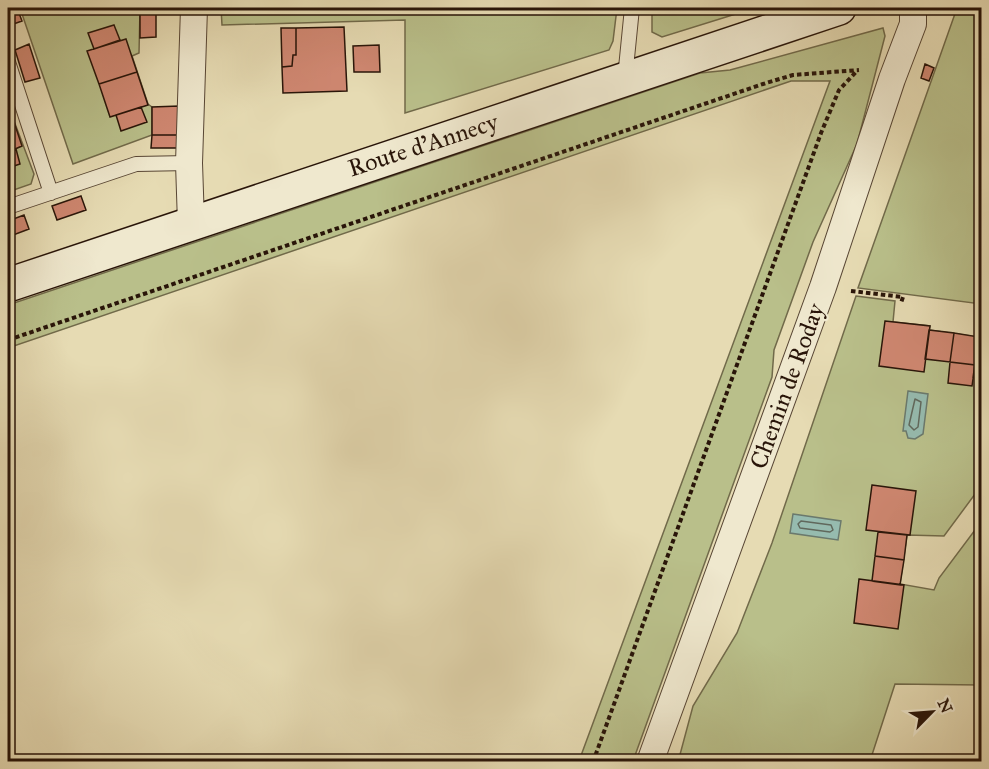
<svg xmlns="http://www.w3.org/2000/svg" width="989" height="769" font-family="'IM FELL Great Primer',serif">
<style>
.green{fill:#b9bf8a;stroke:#716a4a;stroke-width:1.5}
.water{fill:#96bbaf;stroke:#6a796d;stroke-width:1.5}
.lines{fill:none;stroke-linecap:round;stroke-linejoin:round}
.shore{stroke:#60685c;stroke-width:1.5}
.building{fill:#cf8771;stroke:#291509;stroke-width:1.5}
.service-casing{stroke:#584634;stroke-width:16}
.minor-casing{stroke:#584634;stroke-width:28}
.secondary-casing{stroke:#291509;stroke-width:36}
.path{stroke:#291509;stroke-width:4;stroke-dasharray:4.5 3;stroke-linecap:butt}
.service{stroke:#efe8ce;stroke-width:14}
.minor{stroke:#efe8ce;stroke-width:26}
.secondary{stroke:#efe8ce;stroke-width:33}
.labels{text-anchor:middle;stroke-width:4.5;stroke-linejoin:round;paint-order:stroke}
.street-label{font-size:24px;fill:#291509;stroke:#efe8ce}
</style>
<rect width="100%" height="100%" fill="#e6dbb3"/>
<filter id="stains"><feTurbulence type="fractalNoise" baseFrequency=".00333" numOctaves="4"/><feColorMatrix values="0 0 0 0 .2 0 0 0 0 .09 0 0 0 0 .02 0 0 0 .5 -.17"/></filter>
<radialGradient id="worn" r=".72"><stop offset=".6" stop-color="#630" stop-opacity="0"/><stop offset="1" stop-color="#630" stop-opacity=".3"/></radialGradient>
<path class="green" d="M 20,8 L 140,8 L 139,53 L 132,56 L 148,104 L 152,107 L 152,135 L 73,164 Z
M 221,8 L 617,8 L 613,41 L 609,50 L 405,113 L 405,20 L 222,25 Z
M 652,8 L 755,8 L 662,37 L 652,32 Z
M 957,8 L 981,8 L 981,304 L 858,288 Z
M 883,28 L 885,36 L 857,144 L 813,242 L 774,350 L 772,377 L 633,761 L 579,761 L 830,81 L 791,81 L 8,348 L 8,305 L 700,73 L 730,70 Z
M 11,113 L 34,174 L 31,184 L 8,192 L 8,114 Z
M 856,296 L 895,301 L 893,322 L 930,326 L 929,330 L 978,337 L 981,325 L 981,486 L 944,536 L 907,535 L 900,584 L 934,590 L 939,578 L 981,522 L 981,685 L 895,684 L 870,761 L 678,762 L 693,706 L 737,633 L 772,543 Z"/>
<path class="water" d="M 908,391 L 928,394 L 923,434 L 915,439 L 908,438 L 906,431 L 903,431 Z
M 793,514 L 841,521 L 838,540 L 790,533 Z"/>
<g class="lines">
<path class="shore" d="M 915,399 L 921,402 L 918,427 L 914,430 L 909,425 Z
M 801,521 L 831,525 L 833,530 L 830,532 L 800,528 L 798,524 Z"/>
</g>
<path class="building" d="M 8,8 L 17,8 L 22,21 L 8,26 Z
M 140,8 L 156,8 L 156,37 L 140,38 Z
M 114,25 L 120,40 L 94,49 L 88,33 Z
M 344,27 L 347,91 L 283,93 L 282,67 L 292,66 L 293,55 L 296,55 L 296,28 Z
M 281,28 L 296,28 L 296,55 L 293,55 L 292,66 L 282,67 Z
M 979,32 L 982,32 L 982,72 L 975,72 Z
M 126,39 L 137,72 L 99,84 L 87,51 Z
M 29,44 L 40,78 L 25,82 L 15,50 Z
M 379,45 L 380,72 L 354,72 L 353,46 Z
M 925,64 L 934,68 L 929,81 L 921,78 Z
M 137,72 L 148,105 L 110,117 L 99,84 Z
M 179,106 L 178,135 L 152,135 L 152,107 Z
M 141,107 L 147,122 L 121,131 L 116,115 Z
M 11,113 L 22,146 L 8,152 L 8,114 Z
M 152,135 L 178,135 L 178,148 L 151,148 Z
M 16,149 L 20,164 L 8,168 L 8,152 Z
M 81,196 L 86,210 L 57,220 L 52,206 Z
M 24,215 L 29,229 L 8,237 L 8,221 Z
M 885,321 L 930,326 L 924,372 L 879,366 Z
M 929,330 L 954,333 L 950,362 L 925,359 Z
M 954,333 L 979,337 L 975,365 L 950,362 Z
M 979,333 L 982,334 L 982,379 L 973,378 Z
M 950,362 L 975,365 L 972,386 L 948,383 Z
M 872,485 L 916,491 L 910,535 L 866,530 Z
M 878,532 L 907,535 L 904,560 L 875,556 Z
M 875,556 L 904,560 L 900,585 L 872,581 Z
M 859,579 L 904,585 L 898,629 L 854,623 Z"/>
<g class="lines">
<g class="service-casing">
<path id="service" d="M 8,62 L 51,193
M 625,78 L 632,8
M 8,207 L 136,164 L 189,163"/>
</g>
<g class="minor-casing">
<path id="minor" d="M 191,223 L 189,163 L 194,8
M 650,762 L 823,287 L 892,79 L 913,24 L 913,8"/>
</g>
<g class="secondary-casing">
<path id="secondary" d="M 8,285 L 839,8"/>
</g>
<path class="path" d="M 851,291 L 903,297 L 901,303
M 8,340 L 766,83 L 793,75 L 859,70
M 593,762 L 821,133 L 839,90 L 856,72"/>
<use href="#service" class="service"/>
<use href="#minor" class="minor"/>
<use href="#secondary" class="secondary"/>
</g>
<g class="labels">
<g class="street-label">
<text transform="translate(423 145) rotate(-18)" y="8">Route d'Annecy</text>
<text transform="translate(787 386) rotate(-70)" y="8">Chemin de Roday</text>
</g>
</g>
<rect width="989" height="769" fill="none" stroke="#e6dbb3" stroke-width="30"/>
<rect x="9" y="9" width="971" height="751" fill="none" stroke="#291509" stroke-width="3"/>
<rect x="15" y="15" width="959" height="739" fill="none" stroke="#291509" stroke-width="1.5"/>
<g transform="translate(932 712) rotate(65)" stroke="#efe8ce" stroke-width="4.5" paint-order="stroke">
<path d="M0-4.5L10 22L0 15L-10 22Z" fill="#291509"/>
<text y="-9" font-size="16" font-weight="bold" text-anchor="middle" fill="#291509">N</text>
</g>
<rect width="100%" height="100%" filter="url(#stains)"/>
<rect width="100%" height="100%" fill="url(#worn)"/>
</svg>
